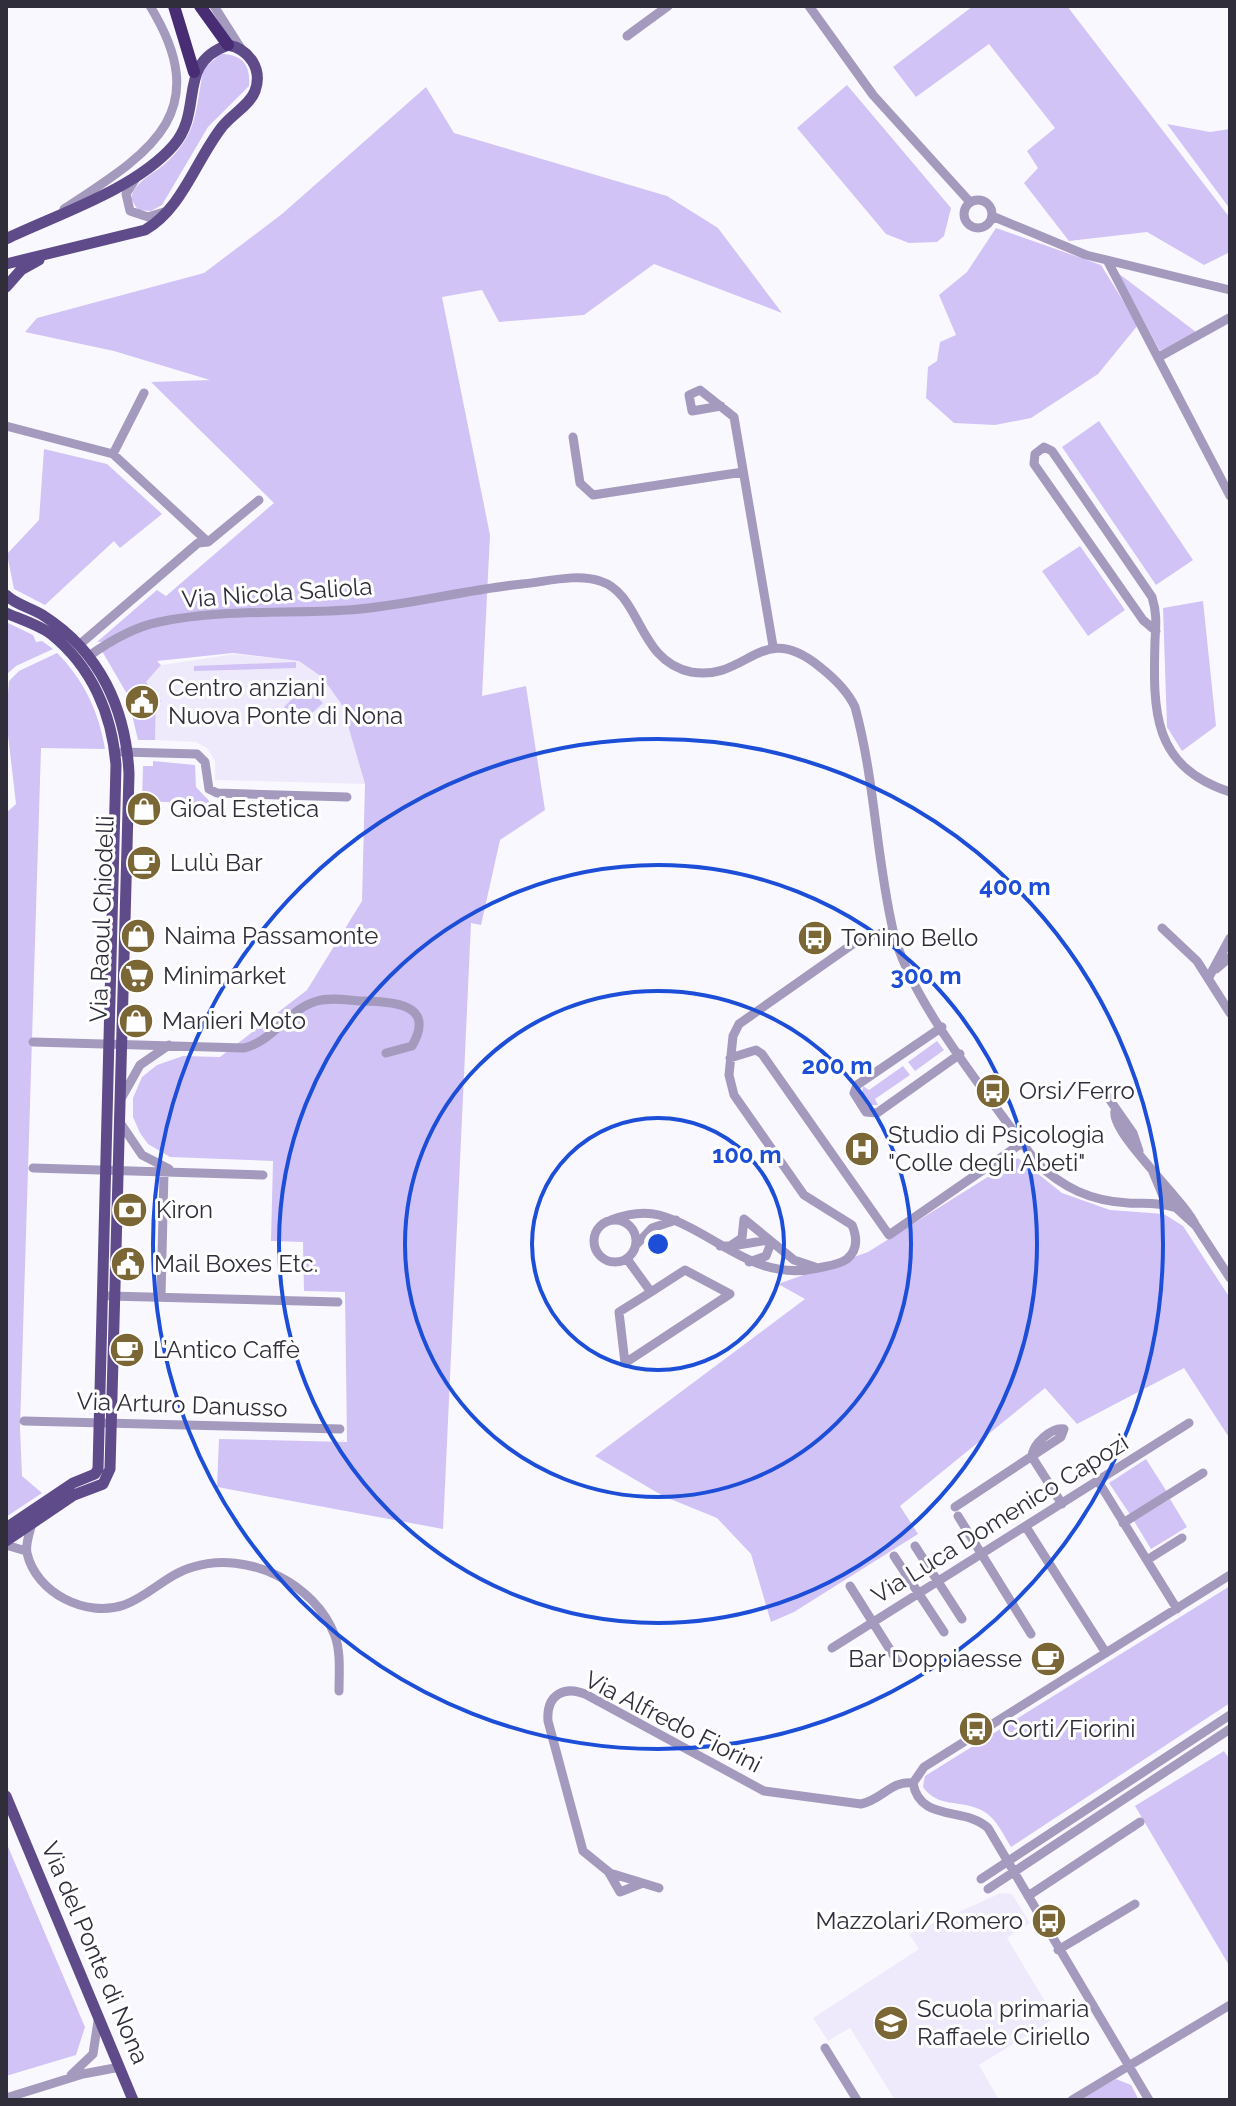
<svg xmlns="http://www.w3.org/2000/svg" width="1236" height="2106" font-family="Raleway,sans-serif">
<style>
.built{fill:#efeafb}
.green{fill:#d1c3f6}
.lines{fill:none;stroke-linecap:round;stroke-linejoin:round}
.minor{stroke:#a49abe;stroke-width:9}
.major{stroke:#5f4b89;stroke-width:11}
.highway{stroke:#482d75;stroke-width:12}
.ring{fill:none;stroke:#1d4ed8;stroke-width:4}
.labels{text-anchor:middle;stroke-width:6;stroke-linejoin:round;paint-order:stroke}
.street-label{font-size:24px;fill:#312e3b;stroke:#fff}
.poi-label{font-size:24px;fill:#312e3b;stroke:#fff;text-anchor:start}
.centre{fill:#1d4ed8;stroke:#fff;stroke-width:4}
.ring-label{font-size:24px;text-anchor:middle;font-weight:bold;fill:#1d4ed8;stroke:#fff;stroke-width:6;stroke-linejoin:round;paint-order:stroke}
</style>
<rect width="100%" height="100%" fill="#faf8ff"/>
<path class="built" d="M 235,654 L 299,661 L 322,677 L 342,705 L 365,784 L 215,780 L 215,761 L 207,748 L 195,742 L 155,740 L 156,704 L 146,682 L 161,665 Z
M 1001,1893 L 1012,1894 L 1030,1923 L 1007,1938 L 1055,2018 L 979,2065 L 999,2100 L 895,2100 L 850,2028 L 828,2041 L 813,2018 L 919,1949 L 909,1934 Z"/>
<path class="green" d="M 973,6 L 1067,6 L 1230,218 L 1230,252 L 1204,265 L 1147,232 L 1069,241 L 1024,183 L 1038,168 L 1027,151 L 1055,128 L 989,44 L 916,97 L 893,67 Z
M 221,54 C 242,54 251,65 249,86 L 208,127 L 162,205 L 151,211 L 138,210 L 131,199 C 134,180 157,173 169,160 C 200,130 195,105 204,68 Z
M 847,85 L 951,208 L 944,236 L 937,242 L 909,243 L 886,234 L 797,128 Z
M 426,87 L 454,133 L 667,196 L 718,228 L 782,313 L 654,264 L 584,315 L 499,322 L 482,290 L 442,297 L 490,535 L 482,696 L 526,686 L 545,810 L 500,840 L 481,925 L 471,923 L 443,1529 L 217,1487 L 219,1439 L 347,1442 L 345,1292 L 304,1291 L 303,1242 L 271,1241 L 273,1161 L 170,1157 L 148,1144 L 140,1133 L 133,1117 L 133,1098 L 142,1077 L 157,1065 L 183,1056 L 220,1057 L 307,990 L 362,901 L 365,784 L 342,705 L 322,677 L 299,661 L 233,653 L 157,661 L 161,665 L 146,682 L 161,701 L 156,705 L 155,740 L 138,740 L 127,694 L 102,651 L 121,641 L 97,642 L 157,590 L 166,596 L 274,503 L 151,382 L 210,380 L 114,351 L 25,332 L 37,318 L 204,273 L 282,214 Z
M 1167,124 L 1210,132 L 1230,129 L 1230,209 Z
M 996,228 L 1101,265 L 1138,325 L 1098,374 L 1031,418 L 995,425 L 954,423 L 926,398 L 928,367 L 937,361 L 940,342 L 956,335 L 939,295 L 967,272 Z
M 1118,273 L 1196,332 L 1160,351 Z
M 1099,421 L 1193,560 L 1156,585 L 1062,447 Z
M 44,449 L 107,464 L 162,514 L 120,548 L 114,541 L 45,605 L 14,589 L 7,554 L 39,520 Z
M 1080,546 L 1125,610 L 1088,636 L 1042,571 Z
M 1203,601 L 1216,726 L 1182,751 L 1167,727 L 1163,608 Z
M 6,622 L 33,635 L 36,642 L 42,641 L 53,649 L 16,666 L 6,675 Z
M 57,653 C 84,680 99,712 105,749 L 41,748 L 20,1428 L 22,1476 L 42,1493 L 6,1517 L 6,813 L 16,804 L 6,718 L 9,681 L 19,671 Z
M 296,662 L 296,668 L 194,671 L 194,666 Z
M 305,686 L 323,703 L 302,722 L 284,707 Z
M 153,761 L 195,765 L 196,787 L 212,804 L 142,801 L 143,766 L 153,766 Z
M 937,1041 L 944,1050 L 915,1071 L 908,1062 Z
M 903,1066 L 910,1075 L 875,1099 L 878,1105 L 870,1105 L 862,1094 L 863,1086 L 869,1090 Z
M 1018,1158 L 1062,1193 L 1110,1210 L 1164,1214 L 1183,1226 L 1230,1298 L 1230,1439 L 1184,1368 L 1077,1424 L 1045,1388 L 900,1506 L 918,1534 L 794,1612 L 771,1622 L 751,1554 L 717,1518 L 663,1496 L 595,1456 L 805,1299 L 778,1284 L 868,1252 Z
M 1146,1459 L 1167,1492 L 1131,1516 L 1109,1483 Z
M 1170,1499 L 1187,1527 L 1151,1549 L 1134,1521 Z
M 1230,1586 L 1230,1703 L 1011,1847 C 1003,1834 996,1818 983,1811 C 962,1799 938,1809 923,1787 L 925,1776 Z
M 1224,1751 L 1230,1760 L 1230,1967 L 1135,1806 Z
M 6,1842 L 85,2027 L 76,2055 L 6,2076 Z
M 1116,2079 L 1131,2085 L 1139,2100 L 1079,2100 Z"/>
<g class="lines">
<path class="minor" d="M 214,6 L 240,47
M 809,6 L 873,95 L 970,202
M 627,36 L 668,6
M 136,178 L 126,194 L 130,211 L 148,217 L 167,211
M964 214a14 14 0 1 1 28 0a14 14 0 1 1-28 0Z
M 64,209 C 147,154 217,115 150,6
M 992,216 L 1086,255 L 1230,290
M 1107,260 L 1230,496
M 1159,357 L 1229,318
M 721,406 L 692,411 L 689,395 L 700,390 L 734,417 L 773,646
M 6,426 L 113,454 L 208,542 L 198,543 L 79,645
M 573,437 L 580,483 L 593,495 L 743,472
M 113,454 L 144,393
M 208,542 L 259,500
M 1156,631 L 1143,620 L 1034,464 L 1035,454 L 1044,447 L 1052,451 L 1152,597 C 1157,613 1156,624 1155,640 C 1153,711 1152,767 1230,792
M 89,656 C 110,641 134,627 159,622 C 220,609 286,614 348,610 C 406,606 463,590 522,584 C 545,582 577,573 600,581 C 642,594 637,661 691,672 C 748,682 760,618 820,667 C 834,678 847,690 855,707 C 875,780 876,857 893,930 C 909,1001 993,1101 1036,1162 C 1063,1188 1091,1201 1128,1203 C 1144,1204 1157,1202 1173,1207
M 122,752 L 197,754 L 205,762 L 209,789 L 217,793 L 347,797
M 1162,928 L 1197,961 L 1230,1013
M 1216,969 L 1230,957
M 1209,977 L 1230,938
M 942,1027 L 857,1085 L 854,1093 L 866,1112 L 877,1113 L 960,1054
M 33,1042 L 244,1048 C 274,1041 288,1009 317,1001 C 330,997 347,1000 360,1001 C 391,1002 437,1002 412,1046 L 386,1053
M 730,1058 L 756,1050 L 762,1054 L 889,1235 L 1022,1143
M 1105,1093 L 1133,1133 L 1139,1151
M 122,1097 L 140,1065 L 169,1045
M 1115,1111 C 1110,1133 1184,1199 1196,1226
M 121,1124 L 142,1155 L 169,1169
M 33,1168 L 263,1175
M 1153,1172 L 1163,1196 L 1196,1226 L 1230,1278
M 744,1219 L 794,1260 L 815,1267
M594 1241a21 21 0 1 1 42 0a21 21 0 1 1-42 0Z
M 611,1220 C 627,1214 643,1211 659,1215 C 716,1231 753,1283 818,1268 C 827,1266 839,1265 847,1259 C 858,1250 857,1237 852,1225 L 804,1195 L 734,1095 L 729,1075 L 733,1036 L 739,1024 L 860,939 L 893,930
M 636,1245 L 652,1228 L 676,1220
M 720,1246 L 730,1246 L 742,1238 L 744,1219
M 732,1246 L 769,1240
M 627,1259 L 651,1292 L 685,1270 L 730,1294 L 625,1363 L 619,1312 L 651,1292
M 749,1262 L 766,1256 L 771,1243
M 109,1296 L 338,1302
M 161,1297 L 164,1172
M 24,1421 L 340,1429
M 1032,1457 L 1062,1504
M 1098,1481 L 1177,1609
M 955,1507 L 1061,1437 L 1064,1429 C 1052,1427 1032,1444 1032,1457
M 958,1516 L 1031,1634
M 32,1523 C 30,1532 25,1544 27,1553 C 36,1593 86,1618 124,1605 C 149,1596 167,1574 193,1567 C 247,1550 315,1583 335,1636 C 341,1653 339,1673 339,1691
M 1123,1523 L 1203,1473
M 1026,1527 L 1106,1653
M 6,1545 L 26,1551
M 915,1546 L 962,1619
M 894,1556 L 944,1632
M 1147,1560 L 1182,1538
M 850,1586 L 899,1664
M 832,1648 L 1189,1423
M 913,1783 C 920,1823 965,1806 988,1828 L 1149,2100
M 913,1783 L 924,1767 L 1230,1575
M 608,1871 L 620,1892 L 643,1883
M 981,1879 L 1230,1715
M 659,1888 L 610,1873 L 583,1851 L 548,1721 C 546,1694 565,1685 587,1695 L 764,1791 L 861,1804 C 882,1800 891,1780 913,1783
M 988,1889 L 1230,1729
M 1028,1896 L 1140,1822
M 1058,1950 L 1135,1904
M 825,2048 L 857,2100
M 71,2075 L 93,2054 L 98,2021
M 6,2098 L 83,2074 L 120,2067
M 1072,2100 L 1230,2005"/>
<path class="major" d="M 6,239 C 58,214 134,190 173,146 C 205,110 175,64 228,45 C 249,49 263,69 255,91 C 250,105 231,115 222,127 C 196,160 182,209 145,230 L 6,264
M 6,287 L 21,270 L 39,260
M 6,595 C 16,605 32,608 44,616 C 100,652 126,709 129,774 L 110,1469 L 103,1484 L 74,1495 L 6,1541
M 6,613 C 20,619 39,625 51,634 C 92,667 112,714 116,765 L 98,1469 L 95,1474 L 73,1483 L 6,1528
M 6,1796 L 133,2100"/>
<path class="highway" d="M 174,6 L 194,72
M 200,6 L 228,45"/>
</g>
<g class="ring">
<circle cx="658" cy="1244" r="126"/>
<circle cx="658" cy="1244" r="253"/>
<circle cx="658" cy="1244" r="379"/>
<circle cx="658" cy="1244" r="505"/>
</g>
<defs>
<g id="civic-disc" transform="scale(1.8)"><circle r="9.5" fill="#7b6736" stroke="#fff"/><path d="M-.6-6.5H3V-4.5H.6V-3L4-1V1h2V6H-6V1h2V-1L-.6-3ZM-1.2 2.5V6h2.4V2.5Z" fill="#fff"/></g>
<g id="shop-disc" transform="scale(1.8)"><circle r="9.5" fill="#7b6736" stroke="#fff"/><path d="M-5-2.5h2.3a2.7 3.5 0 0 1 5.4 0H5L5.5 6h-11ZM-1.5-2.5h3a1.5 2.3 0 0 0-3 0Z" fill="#fff"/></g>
<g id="cafe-disc" transform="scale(1.8)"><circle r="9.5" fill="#7b6736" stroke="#fff"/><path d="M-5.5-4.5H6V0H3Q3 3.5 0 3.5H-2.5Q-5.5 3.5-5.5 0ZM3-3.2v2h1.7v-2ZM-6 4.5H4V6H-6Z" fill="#fff"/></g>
<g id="bus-disc" transform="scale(1.8)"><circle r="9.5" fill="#7b6736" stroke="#fff"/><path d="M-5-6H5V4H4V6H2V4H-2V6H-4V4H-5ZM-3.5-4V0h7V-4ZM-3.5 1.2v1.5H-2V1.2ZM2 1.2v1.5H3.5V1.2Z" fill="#fff"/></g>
<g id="supermarket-disc" transform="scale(1.8)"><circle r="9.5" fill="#7b6736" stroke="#fff"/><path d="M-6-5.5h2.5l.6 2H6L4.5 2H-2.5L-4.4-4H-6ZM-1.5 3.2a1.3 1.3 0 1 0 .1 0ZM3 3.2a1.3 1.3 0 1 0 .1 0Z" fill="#fff"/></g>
<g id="hospital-disc" transform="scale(1.8)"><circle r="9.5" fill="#7b6736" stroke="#fff"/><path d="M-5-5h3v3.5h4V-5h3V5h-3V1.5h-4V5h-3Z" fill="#fff"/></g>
<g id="bank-disc" transform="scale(1.8)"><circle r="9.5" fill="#7b6736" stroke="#fff"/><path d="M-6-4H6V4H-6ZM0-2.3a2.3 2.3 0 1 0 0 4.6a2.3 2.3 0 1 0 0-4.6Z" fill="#fff"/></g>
<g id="school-disc" transform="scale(1.8)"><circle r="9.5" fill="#7b6736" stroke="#fff"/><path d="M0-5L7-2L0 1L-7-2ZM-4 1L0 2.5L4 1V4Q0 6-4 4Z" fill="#fff"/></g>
</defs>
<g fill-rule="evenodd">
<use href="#civic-disc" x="142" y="702"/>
<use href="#shop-disc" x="144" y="809"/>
<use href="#cafe-disc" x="144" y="863"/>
<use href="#shop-disc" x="138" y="936"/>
<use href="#bus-disc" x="815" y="938"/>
<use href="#supermarket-disc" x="137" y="976"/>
<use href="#shop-disc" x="136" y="1021"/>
<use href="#bus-disc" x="993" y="1091"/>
<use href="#hospital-disc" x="862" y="1149"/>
<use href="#bank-disc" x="130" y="1210"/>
<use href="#civic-disc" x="128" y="1264"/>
<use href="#cafe-disc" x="127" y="1350"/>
<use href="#cafe-disc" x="1048" y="1659"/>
<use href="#bus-disc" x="976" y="1729"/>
<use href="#bus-disc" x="1049" y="1921"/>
<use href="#school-disc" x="891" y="2023"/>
</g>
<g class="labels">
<g class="street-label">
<text transform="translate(277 593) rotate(-4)" y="8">Via Nicola Saliola</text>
<text transform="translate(102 919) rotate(-88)" y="8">Via Raoul Chiodelli</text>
<text transform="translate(182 1405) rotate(2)" y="8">Via Arturo Danusso</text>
<text transform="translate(1000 1519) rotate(-32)" y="8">Via Luca Domenico Capozi</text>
<text transform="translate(673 1722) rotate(27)" y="8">Via Alfredo Fiorini</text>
<text transform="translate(95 1953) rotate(67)" y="8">Via del Ponte di Nona</text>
</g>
<g class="poi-label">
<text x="168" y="696">Centro anziani<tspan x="168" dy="28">Nuova Ponte di Nona</tspan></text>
<text x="170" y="817">Gioal Estetica</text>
<text x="170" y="871">Lulù Bar</text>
<text x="164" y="944">Naima Passamonte</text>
<text x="841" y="946">Tonino Bello</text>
<text x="163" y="984">Minimarket</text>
<text x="162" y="1029">Manieri Moto</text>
<text x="1019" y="1099">Orsi/Ferro</text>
<text x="888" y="1143">Studio di Psicologia<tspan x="888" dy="28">"Colle degli Abeti"</tspan></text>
<text x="156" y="1218">Kìron</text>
<text x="154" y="1272">Mail Boxes Etc.</text>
<text x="153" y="1358">L’Antico Caffè</text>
<text x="1022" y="1667" text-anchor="end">Bar Doppiaesse</text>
<text x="1002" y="1737">Corti/Fiorini</text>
<text x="1023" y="1929" text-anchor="end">Mazzolari/Romero</text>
<text x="917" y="2017">Scuola primaria<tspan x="917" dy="28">Raffaele Ciriello</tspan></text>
</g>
</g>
<circle cx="658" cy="1244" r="12" class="centre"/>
<g class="ring-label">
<text x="1015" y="895">400 m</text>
<text x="926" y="984">300 m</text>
<text x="837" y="1074">200 m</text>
<text x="747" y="1163">100 m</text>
</g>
<rect width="1236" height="2106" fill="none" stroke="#312e3b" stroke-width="16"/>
</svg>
